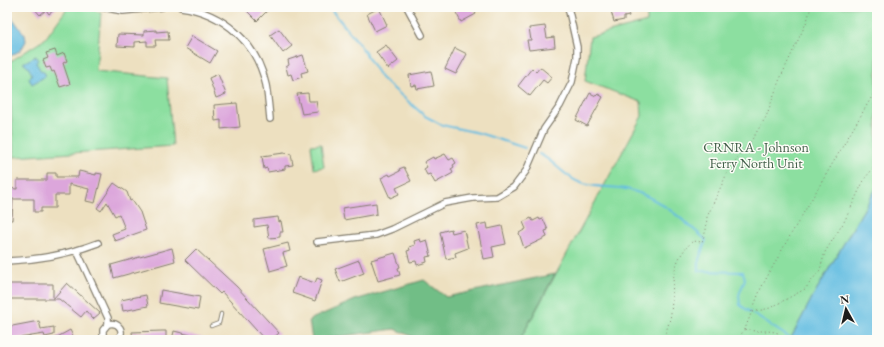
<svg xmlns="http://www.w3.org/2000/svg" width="884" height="347" font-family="'EB Garamond',serif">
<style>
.green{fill:#8cdfa0;stroke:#547e5e}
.forest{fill:#71be86;stroke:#466d51}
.water{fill:#64bde1;stroke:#406c7e}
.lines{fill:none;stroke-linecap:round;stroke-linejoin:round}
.stream{stroke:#64bde1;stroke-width:2}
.building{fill:#dca6db}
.service-casing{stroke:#847e6e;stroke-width:4.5}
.minor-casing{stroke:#847e6e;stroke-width:8}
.path{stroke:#847e6e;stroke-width:1;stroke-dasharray:1 3;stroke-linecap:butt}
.service{stroke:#fff;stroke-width:2.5}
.minor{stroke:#fff;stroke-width:5.5}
.labels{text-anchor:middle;stroke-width:3;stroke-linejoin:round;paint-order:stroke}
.park-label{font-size:14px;fill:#43604a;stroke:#fdfcf7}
</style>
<rect width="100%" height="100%" fill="#fdfcf7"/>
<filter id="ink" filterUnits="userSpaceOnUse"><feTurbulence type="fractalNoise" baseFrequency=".025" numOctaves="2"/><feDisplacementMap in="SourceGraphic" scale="8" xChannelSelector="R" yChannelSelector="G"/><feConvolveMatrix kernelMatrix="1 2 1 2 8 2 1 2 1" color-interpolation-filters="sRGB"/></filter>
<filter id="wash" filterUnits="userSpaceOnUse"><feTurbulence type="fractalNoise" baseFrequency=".012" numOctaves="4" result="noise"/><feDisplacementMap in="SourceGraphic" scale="16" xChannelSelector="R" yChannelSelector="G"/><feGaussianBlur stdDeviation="0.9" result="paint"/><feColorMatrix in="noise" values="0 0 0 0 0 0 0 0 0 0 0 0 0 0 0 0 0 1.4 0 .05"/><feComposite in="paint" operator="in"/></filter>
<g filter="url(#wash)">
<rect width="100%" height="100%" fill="#ede0c0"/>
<path class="green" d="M 68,7 L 88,7 L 101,13 L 96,71 L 167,78 L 173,146 L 14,157 L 8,63 L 45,39 Z
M 647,7 L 877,7 L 877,187 L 813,296 L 790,340 L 520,340 L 642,116 L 641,102 L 585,81 L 590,37 L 647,22 Z
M 321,144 L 324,167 L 314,169 L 311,145 Z"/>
<path class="forest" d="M 555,274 L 520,340 L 420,340 L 395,329 L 312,340 L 309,320 L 355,300 L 424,280 L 446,297 Z"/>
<path class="water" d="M 7,11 L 25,35 L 26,41 L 21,50 L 7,58 Z
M 36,56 L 38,59 L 36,63 L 41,71 L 44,72 L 46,76 L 32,84 L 29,79 L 32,74 L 28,67 L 23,63 Z
M 877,187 L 877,331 L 872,340 L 790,340 L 813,296 Z"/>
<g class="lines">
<path class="stream" d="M 329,7 L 360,45 L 381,78 L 425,116 L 442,125 L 479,133 L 525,148
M 539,154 C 555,161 564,177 581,183 C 597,189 614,185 630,190 C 660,198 683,220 706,240 L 699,259 L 699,271 L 743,272 L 745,279 L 739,295 L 740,305 L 750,312
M 753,314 L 793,340"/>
</g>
<g id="blocks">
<path class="building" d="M 33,7 L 58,7 L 49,14 L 46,10 L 40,15 Z
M 243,7 L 271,7 L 257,21 Z
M 453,7 L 472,7 L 476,14 L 461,22 Z
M 610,7 L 627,7 L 629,16 L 624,17 L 624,20 L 614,22 Z
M 379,8 L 387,25 L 375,31 L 367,14 Z
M 545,26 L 547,38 L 554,37 L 555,47 L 529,50 L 527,40 L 531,40 L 529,28 Z
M 279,29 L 292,46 L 283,53 L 270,35 Z
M 156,30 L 156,32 L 168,31 L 169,40 L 155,40 L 156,46 L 147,46 L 147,41 L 135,42 L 135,47 L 117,46 L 118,34 L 144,35 L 144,31 Z
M 192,36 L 217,51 L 210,63 L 185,48 Z
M 386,45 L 398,61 L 388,69 L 376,52 Z
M 455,48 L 467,54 L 456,74 L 445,69 Z
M 55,50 L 57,56 L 64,53 L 67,61 L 63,63 L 70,84 L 60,87 L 54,71 L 52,72 L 50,67 L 46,68 L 43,60 L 48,58 L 46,53 Z
M 303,55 L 308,71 L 301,73 L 302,77 L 293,80 L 291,74 L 288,75 L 286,67 L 289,65 L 288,60 Z
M 540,67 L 552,77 L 547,83 L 543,80 L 530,96 L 518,86 L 532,68 L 536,72 Z
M 431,71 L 434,86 L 417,89 L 416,85 L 411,86 L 409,75 Z
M 218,74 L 226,94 L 216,98 L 209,78 Z
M 308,93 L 309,101 L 316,101 L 318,112 L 302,114 L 297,94 Z
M 590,93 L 596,96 L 598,94 L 603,97 L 587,126 L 576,120 Z
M 237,103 L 240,127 L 221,129 L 221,120 L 215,121 L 214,105 Z
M 284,153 L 291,154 L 293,165 L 285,166 L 285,169 L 268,172 L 267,168 L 264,169 L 262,156 Z
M 445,154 L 449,160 L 453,158 L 456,163 L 453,165 L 454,167 L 451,169 L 453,173 L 435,183 L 430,174 L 427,175 L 424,169 L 427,167 L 424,162 L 433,157 L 434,159 Z
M 404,167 L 411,181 L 396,188 L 399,194 L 390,198 L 381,178 L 389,174 L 390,176 L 400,171 L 399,169 Z
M 79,171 L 96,175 L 96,173 L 102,174 L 95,203 L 86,201 L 89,189 L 69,184 L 69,195 L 55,195 L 55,208 L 41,208 L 41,212 L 34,212 L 34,199 L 13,199 L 12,220 L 7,220 L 7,188 L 17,189 L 17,180 L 47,180 L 47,173 L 56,173 L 56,177 L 78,177 Z
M 114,183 L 127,192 L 130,201 L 132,200 L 140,212 L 146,230 L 115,241 L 112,234 L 125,229 L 119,214 L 115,216 L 107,202 L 101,211 L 97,208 Z
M 376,203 L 377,214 L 344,220 L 342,208 Z
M 278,217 L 279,222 L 281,221 L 283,232 L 280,232 L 280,237 L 269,238 L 267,225 L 254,227 L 254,220 Z
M 531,218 L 533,221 L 539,218 L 540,220 L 543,219 L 548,230 L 545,231 L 547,237 L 524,248 L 519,233 L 526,229 L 523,222 Z
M 487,223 L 488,229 L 502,226 L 506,244 L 492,247 L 494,257 L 484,259 L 477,225 Z
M 451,229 L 452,233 L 464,230 L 468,248 L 455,253 L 456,257 L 446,259 L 440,232 Z
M 420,239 L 421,242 L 427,240 L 431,256 L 426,257 L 427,262 L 417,265 L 416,261 L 410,262 L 407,251 L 410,250 L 409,247 L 415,245 L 414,241 Z
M 288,243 L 290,251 L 283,253 L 287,266 L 270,271 L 264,249 Z
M 172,248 L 175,261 L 114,278 L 111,265 Z
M 196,249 L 237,287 L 279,333 L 271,340 L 265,340 L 222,292 L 220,294 L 185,260 Z
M 395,253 L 400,267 L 398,268 L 400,275 L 378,281 L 371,260 Z
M 359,260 L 364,273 L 340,282 L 335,269 Z
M 298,277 L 315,283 L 317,278 L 322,280 L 315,301 L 292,293 Z
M 67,283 L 100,313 L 93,319 L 86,311 L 81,317 L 59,299 L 53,299 Z
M 7,284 L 53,284 L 53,299 L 7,299 Z
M 161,290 L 200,297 L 198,310 L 159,303 Z
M 146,295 L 148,306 L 123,311 L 121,300 Z
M 39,321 L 41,329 L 54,327 L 54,335 L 45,337 L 44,334 L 7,340 L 7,327 Z
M 70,330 L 75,340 L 52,340 Z
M 162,331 L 166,331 L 166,340 L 133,340 L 132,332 Z
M 174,331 L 203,338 L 203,340 L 172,340 Z"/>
</g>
</g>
<g filter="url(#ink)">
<use href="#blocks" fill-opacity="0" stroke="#847e6e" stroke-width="1"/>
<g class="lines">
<g class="service-casing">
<path id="service" d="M 211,326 L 219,323 L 221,314"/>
</g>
<g class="minor-casing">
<path id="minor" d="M 101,7 L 123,11 L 162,7
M 181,7 C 224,13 257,43 266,85 C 268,96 269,108 270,119
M 407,7 L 422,35
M 317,242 L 376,235 L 392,229 L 445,203 L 473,198 L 497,197 L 514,187 L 526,171 L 544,129 L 560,106 L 572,82 L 577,58 L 577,47 L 568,7
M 77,251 L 108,318 L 108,324
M 7,261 C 38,260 69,254 98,243
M 107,340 L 103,336 L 103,330 L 108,324 C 119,321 126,332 117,340"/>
</g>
<path class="path" d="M 753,312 L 770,308 L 805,289 L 820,270 L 825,252 L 844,222 L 865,178 L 877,164
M 745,329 C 756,333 767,329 778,333 L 780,340
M 663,340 C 666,331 670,322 671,313 C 674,284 669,262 693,241 L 702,242 L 706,230 L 707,217 L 729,169 L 751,141 L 766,117 L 779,81 L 807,21 L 811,7
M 737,340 L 745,329 L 761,288 L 787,241 L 877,88"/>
<use href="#service" class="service"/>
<use href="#minor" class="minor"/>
</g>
</g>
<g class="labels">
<g class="park-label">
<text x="756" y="152">CRNRA - Johnson<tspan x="756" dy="16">Ferry North Unit</tspan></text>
</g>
</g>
<rect width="884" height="347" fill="none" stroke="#fdfcf7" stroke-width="24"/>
<g transform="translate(846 309) rotate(352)" stroke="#fdfcf7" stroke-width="3" paint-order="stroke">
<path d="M0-3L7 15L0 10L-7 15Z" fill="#1c1c1c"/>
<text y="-6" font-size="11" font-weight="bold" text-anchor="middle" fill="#1c1c1c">N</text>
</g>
</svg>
